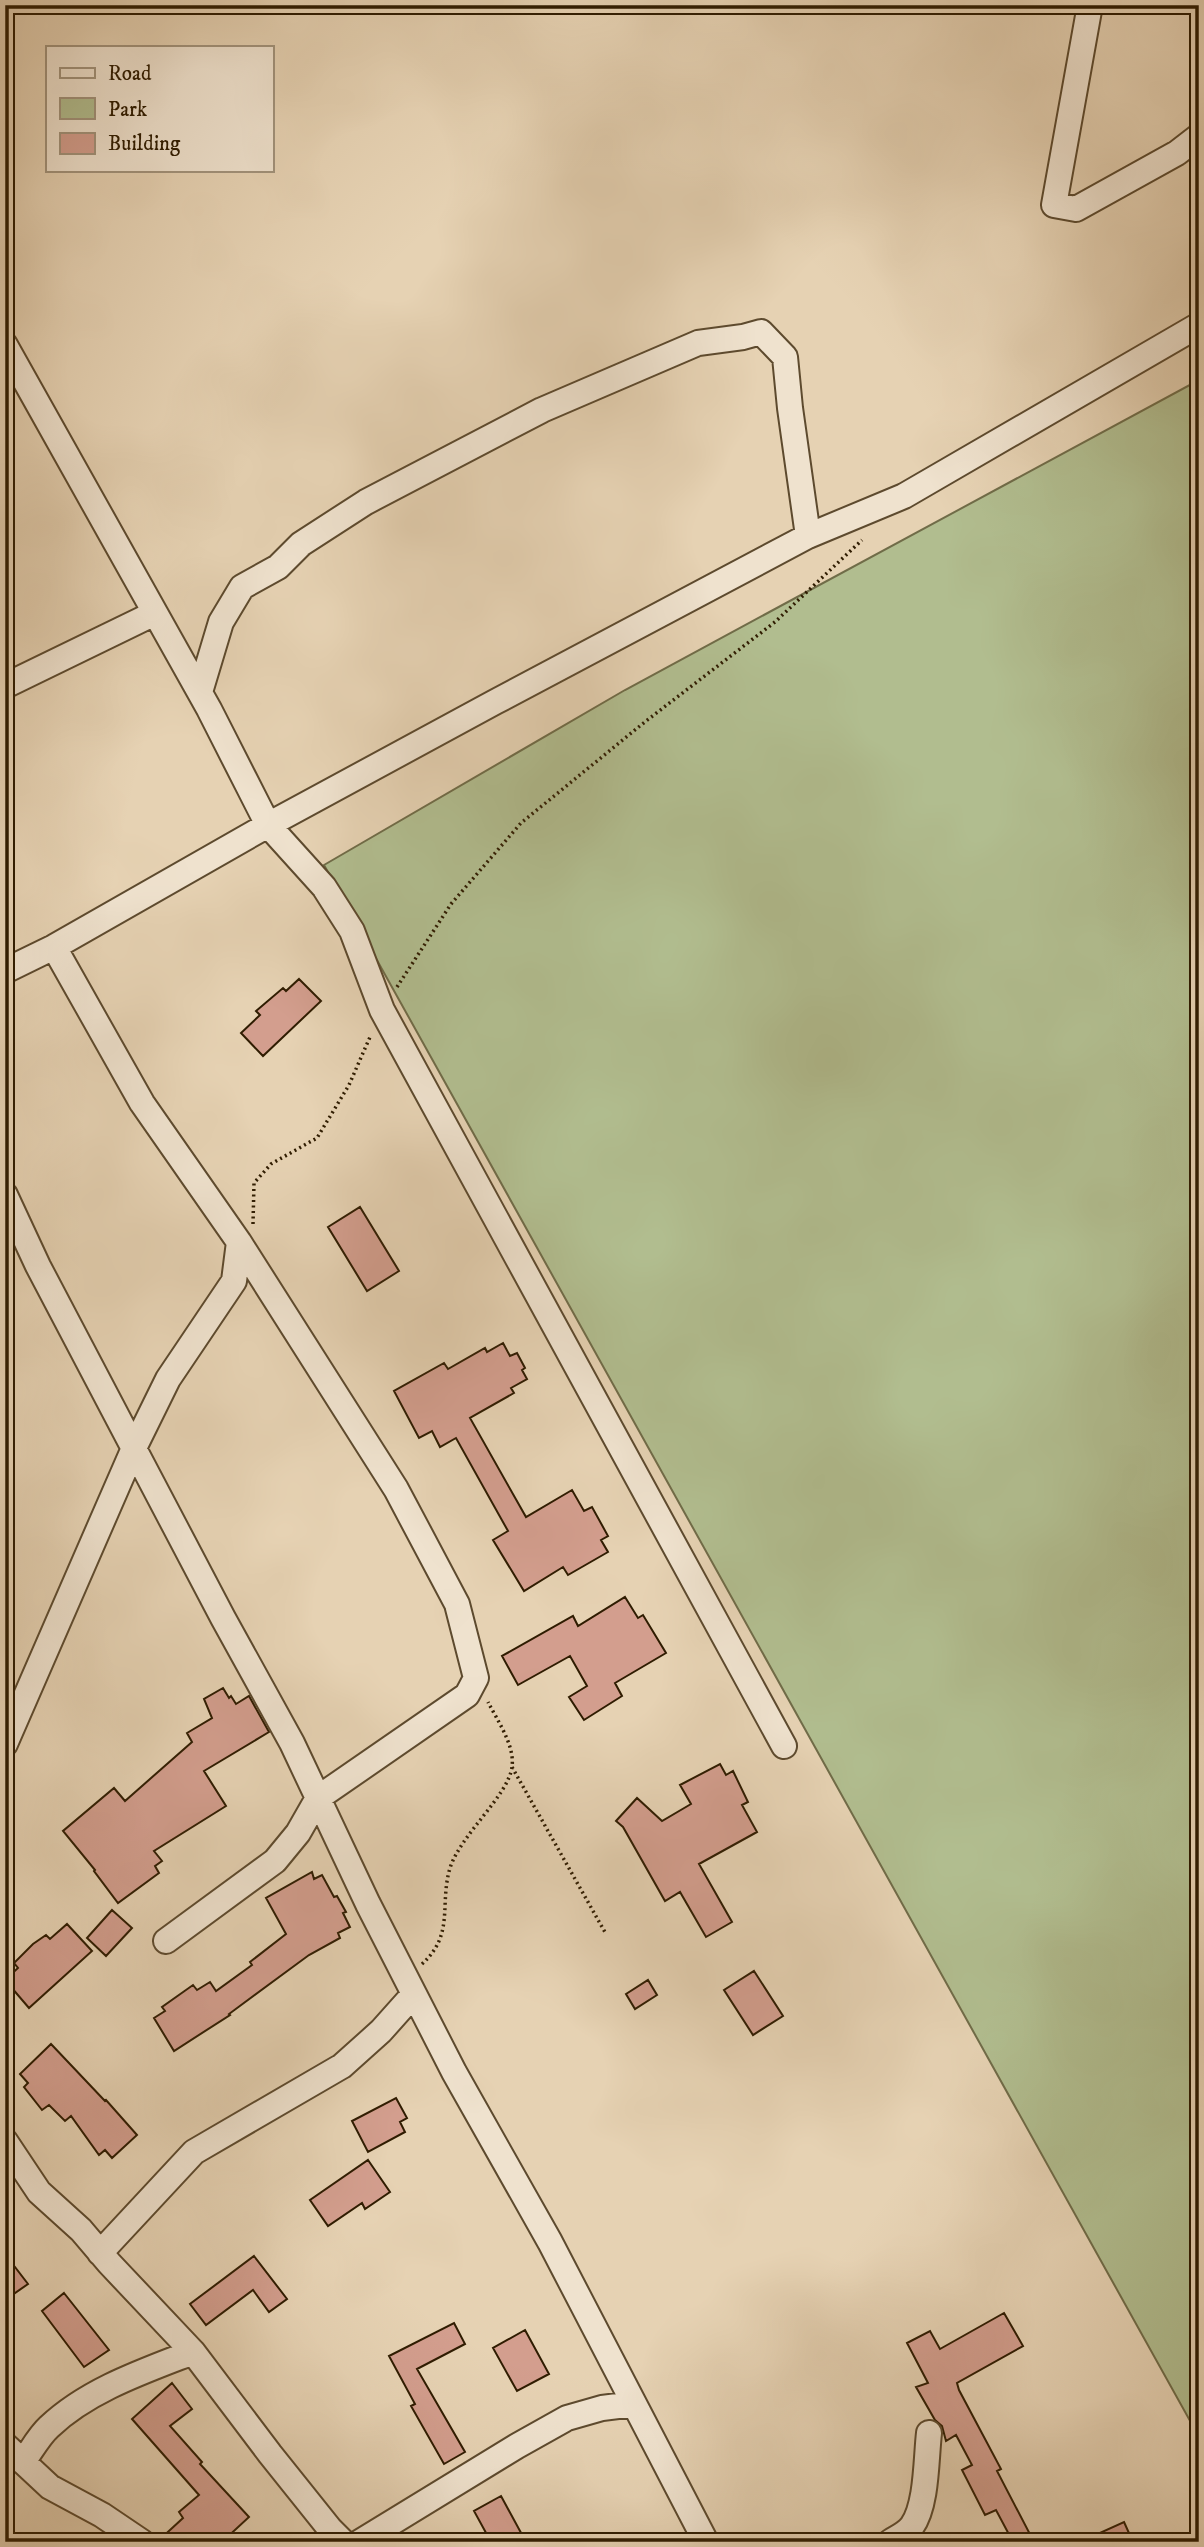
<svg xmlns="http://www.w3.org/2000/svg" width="1204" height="2547" font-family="'IM FELL DW Pica',serif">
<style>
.green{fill:#b1bd8f;stroke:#706c48;stroke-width:2}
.building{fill:#d39e8e;stroke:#2f1c01;stroke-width:2}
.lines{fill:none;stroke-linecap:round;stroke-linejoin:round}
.minor-casing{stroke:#5d4a2e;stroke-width:28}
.path{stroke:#2f1c01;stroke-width:3.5;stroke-dasharray:2 3.5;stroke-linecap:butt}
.minor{stroke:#efe2ce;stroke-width:24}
</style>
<rect width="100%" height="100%" fill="#e6d2b3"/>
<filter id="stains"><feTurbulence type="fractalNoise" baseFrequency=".00286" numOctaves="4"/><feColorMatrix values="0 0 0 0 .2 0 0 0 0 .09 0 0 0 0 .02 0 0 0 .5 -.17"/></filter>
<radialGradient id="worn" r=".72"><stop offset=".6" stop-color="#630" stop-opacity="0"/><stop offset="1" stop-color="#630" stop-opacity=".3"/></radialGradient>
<path class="green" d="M 1199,380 L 1199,2437 L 324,865 L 625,690 Z"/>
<path class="building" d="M 299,979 L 321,1001 L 263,1056 L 241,1033 L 260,1015 L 256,1011 L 283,988 L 286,991 Z
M 360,1207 L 399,1271 L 367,1291 L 328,1227 Z
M 503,1343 L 510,1356 L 517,1353 L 525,1368 L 522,1370 L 527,1379 L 511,1388 L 514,1393 L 470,1418 L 526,1517 L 572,1490 L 584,1511 L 592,1507 L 608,1536 L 601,1540 L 608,1552 L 568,1575 L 563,1567 L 524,1591 L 493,1540 L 508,1531 L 456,1438 L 440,1447 L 432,1431 L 419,1438 L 394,1391 L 444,1363 L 448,1369 L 485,1348 L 487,1352 Z
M 625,1597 L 638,1618 L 643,1615 L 666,1653 L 615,1683 L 622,1696 L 584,1720 L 569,1697 L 587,1686 L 570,1656 L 518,1685 L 502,1656 L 573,1616 L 578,1626 Z
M 223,1688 L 229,1698 L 231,1696 L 236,1704 L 249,1696 L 269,1732 L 204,1771 L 226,1806 L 154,1851 L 162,1861 L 155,1866 L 159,1873 L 118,1903 L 94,1871 L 95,1870 L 63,1831 L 114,1788 L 125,1801 L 192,1742 L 187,1733 L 212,1718 L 204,1699 Z
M 720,1764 L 726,1775 L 733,1771 L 748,1802 L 742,1805 L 757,1832 L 699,1864 L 732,1922 L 706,1937 L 680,1892 L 665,1901 L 623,1827 L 616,1821 L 637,1798 L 662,1821 L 691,1804 L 680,1785 Z
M 312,1872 L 314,1879 L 322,1875 L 334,1897 L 337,1896 L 346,1912 L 343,1913 L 350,1927 L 338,1933 L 340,1938 L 309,1955 L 229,2014 L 230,2015 L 174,2051 L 154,2018 L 165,2011 L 162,2007 L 193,1985 L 197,1990 L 210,1982 L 216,1991 L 252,1965 L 250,1962 L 286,1934 L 266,1898 Z
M 112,1910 L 132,1928 L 106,1956 L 87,1938 Z
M 67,1924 L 92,1951 L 29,2008 L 5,1980 L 18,1968 L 14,1963 L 33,1944 L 46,1935 L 50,1939 Z
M 754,1971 L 783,2016 L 753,2035 L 724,1990 Z
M 648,1980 L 657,1995 L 635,2009 L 626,1994 Z
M 51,2044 L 105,2101 L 106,2100 L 137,2135 L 112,2158 L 105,2150 L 99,2155 L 71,2116 L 65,2121 L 49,2105 L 42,2110 L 24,2087 L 28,2083 L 20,2074 Z
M 396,2098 L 407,2118 L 400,2122 L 405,2132 L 368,2152 L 352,2121 Z
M 368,2160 L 390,2192 L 365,2209 L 362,2203 L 328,2226 L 310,2200 Z
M 5,2254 L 28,2284 L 5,2300 Z
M 254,2256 L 287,2299 L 269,2312 L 253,2290 L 206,2325 L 190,2304 Z
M 64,2293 L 109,2350 L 84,2367 L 42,2311 Z
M 1004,2313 L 1023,2346 L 957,2383 L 959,2390 L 1001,2469 L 997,2471 L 1034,2542 L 1013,2542 L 996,2510 L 985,2515 L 962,2470 L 972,2465 L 956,2435 L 946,2441 L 942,2426 L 935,2420 L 916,2387 L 928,2383 L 907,2343 L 930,2331 L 940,2349 Z
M 454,2323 L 465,2344 L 417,2369 L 465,2452 L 444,2464 L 411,2406 L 415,2404 L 389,2356 Z
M 525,2330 L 549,2374 L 517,2391 L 493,2348 Z
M 172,2383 L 192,2409 L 170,2426 L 202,2462 L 200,2464 L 249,2517 L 222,2542 L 157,2542 L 183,2518 L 179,2512 L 199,2495 L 132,2419 Z
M 501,2496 L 526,2542 L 491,2542 L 474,2511 Z
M 1124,2522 L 1133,2542 L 1080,2542 Z"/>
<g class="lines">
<g class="minor-casing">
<path id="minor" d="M 1090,5 L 1054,205 L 1076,209 L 1177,153 L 1199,136
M 5,345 L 209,709 L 268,825 L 324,887 L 352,931 L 382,1010 L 784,1746
M 5,686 L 155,613
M 200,692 L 221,622 L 242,587 L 278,567 L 301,544 L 366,502 L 542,410 L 698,343 L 743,337 L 761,332 L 785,357 L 790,408 L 808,536
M 54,947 L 142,1103 L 239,1242 L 396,1489 L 457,1604 L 476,1678 L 467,1695 L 318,1798 L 298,1833 L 275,1861 L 166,1941
M 5,971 L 54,947 L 268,825 L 495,702 L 808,536 L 904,496 L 1199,325
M 5,1195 L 38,1266 L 223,1618 L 292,1743 L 368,1904 L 454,2072 L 550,2242 L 706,2542
M 5,1744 L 134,1448 L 168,1379 L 234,1281 L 239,1242
M 5,2141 L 39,2192 L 81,2230 L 109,2263 L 193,2352 L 270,2454 L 330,2529 L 343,2542
M 100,2253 L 194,2152 L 342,2066 L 381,2031 L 414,1994
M 5,2445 L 50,2487 L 102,2515 L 142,2542
M 23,2462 C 31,2451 39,2436 49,2427 C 88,2390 144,2371 193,2352
M 360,2542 L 517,2446 L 567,2418 L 602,2408 L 634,2404
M 890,2542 C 898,2537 906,2534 912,2526 C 927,2505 926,2459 929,2433"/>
</g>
<path class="path" d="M 397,987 L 451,904 L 521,823 L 646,721 L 775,622 L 862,540
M 253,1224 L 254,1183 L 271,1164 L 317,1138 L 349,1085 L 370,1037
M 512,1767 L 606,1934
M 422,1964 C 455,1934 439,1905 450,1868 C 461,1834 508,1796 512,1767 C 515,1745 497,1720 488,1702"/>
<use href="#minor" class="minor"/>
</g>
<rect width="1204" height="2547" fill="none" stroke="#e6d2b3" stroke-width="28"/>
<rect x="7" y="7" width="1190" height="2533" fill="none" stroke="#2f1c01" stroke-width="3.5"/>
<rect x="14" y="14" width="1176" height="2519" fill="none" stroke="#2f1c01" stroke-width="2"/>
<rect x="46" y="46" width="228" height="126" fill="#efe2ce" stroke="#a2937c" stroke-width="2"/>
<rect x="60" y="68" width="35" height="10" fill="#efe2ce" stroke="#a2937c" stroke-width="2"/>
<text x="108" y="80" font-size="21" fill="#2f1c01">Road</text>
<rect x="60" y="98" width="35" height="21" fill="#b1bd8f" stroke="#a2937c" stroke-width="2"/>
<text x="108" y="116" font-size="21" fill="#2f1c01">Park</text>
<rect x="60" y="133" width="35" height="21" fill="#d39e8e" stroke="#a2937c" stroke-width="2"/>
<text x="108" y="150" font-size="21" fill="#2f1c01">Building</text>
<rect width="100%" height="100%" filter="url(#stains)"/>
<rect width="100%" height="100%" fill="url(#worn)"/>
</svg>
